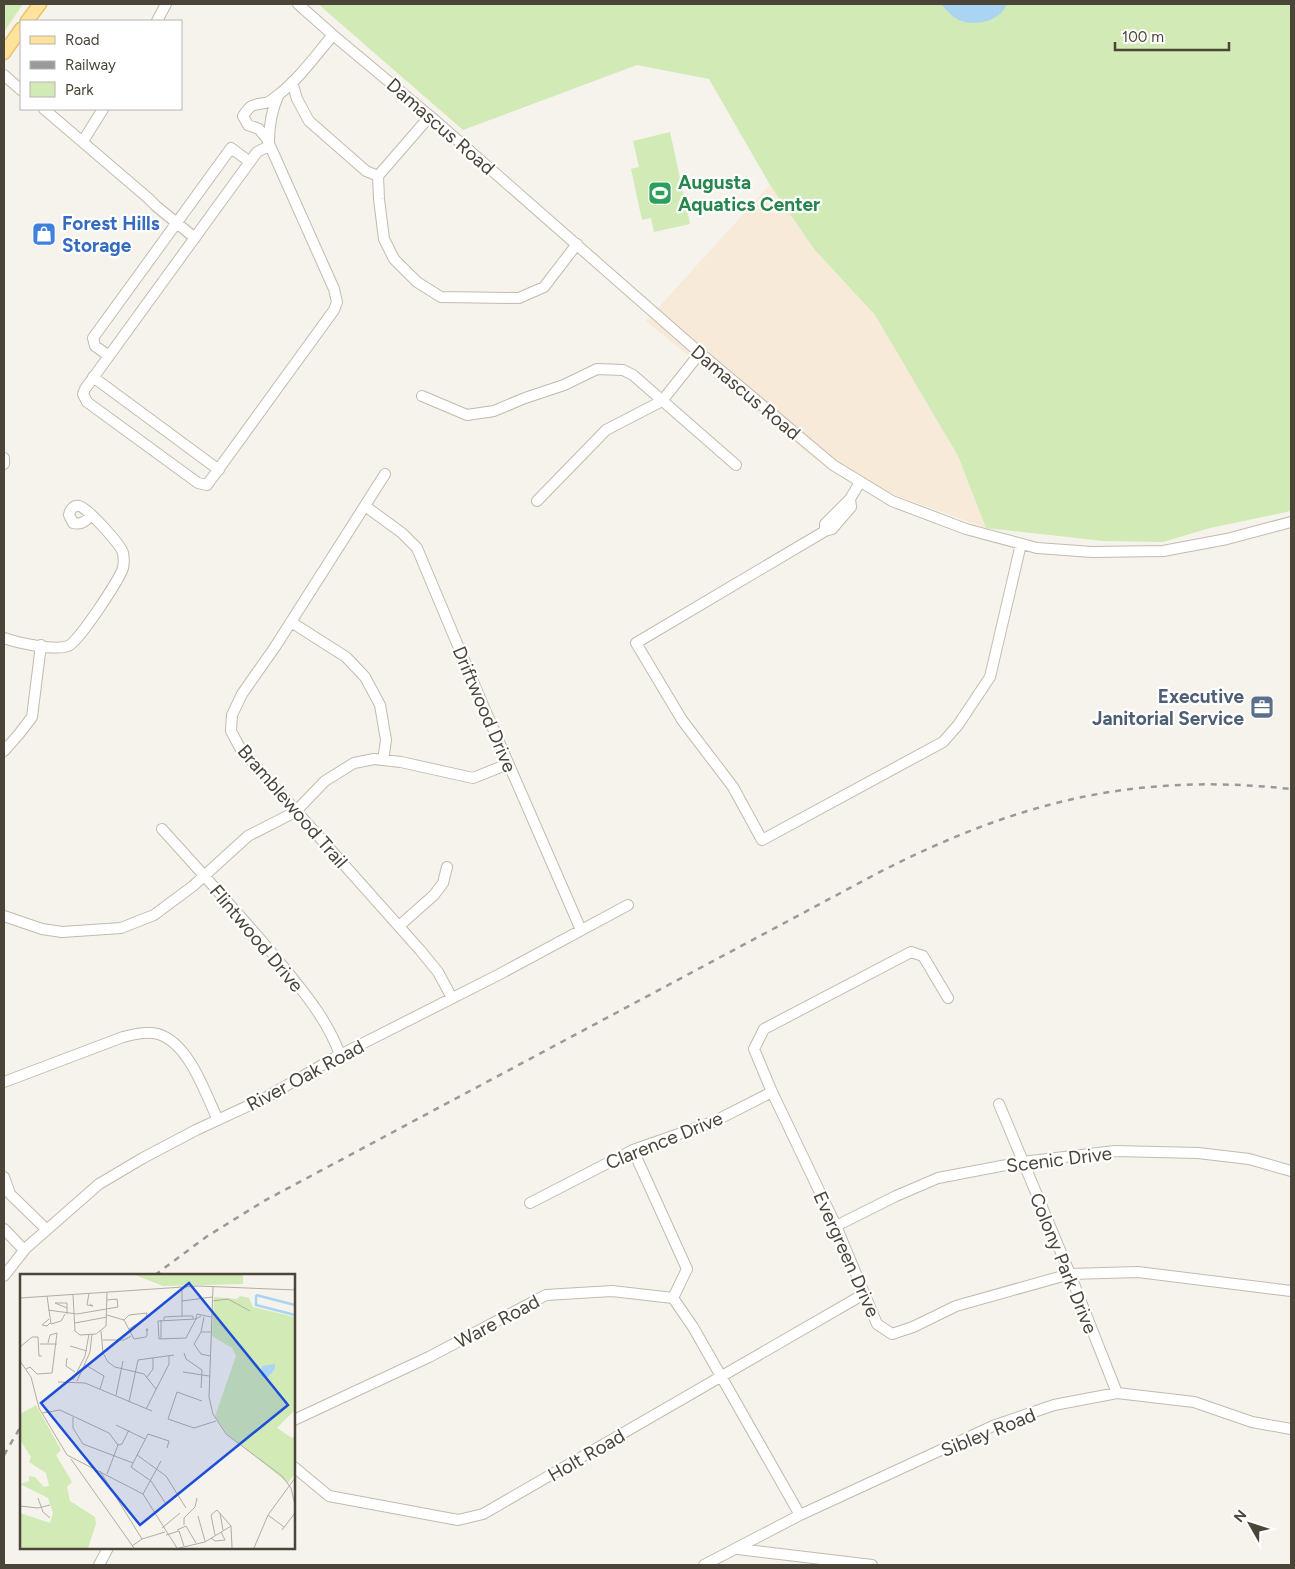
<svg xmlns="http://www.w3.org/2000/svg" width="1295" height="1569" font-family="Figtree,sans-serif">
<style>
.commercial{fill:#f7ead8}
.green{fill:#d2eab5}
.water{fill:#a9d4f2}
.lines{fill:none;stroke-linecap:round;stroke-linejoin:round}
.minor-casing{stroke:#c2bbae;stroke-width:12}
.major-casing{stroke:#e6c16a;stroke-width:15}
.minor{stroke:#fff;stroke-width:10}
.major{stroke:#ffe39c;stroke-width:12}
.rail{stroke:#9a9a9a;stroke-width:2.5;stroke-dasharray:6 6;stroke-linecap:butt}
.labels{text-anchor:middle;stroke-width:4.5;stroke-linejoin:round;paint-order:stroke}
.street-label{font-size:19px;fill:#4b4439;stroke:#fff}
.leisure-label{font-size:19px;font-weight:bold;fill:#27864d;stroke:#fff;text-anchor:start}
.shop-label{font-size:19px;font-weight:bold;fill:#366cbe;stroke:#fff;text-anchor:start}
.service-label{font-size:19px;font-weight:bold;fill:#4e5e75;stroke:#fff;text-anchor:end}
.inset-river{fill:none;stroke:#a9d4f2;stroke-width:2.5}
.inset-road{fill:none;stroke:#b2ada4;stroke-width:1}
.view{fill:#1d4ed8;fill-opacity:0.15;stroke:#1d4ed8;stroke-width:2.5}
.inset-edge{fill:none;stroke:#4b4439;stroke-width:2.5}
</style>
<rect width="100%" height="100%" fill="#f6f3ec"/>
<path class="commercial" d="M 770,185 L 814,249 L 875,315 L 958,456 L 986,528 L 900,497 L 816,460 L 646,321 Z"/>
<path class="green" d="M 4,4 L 23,4 L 4,32 Z
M 318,4 L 1291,4 L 1291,511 L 1210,528 L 1163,542 L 1103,541 L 986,528 L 958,456 L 875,315 L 814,249 L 770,185 L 709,79 L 637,65 L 463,130 Z
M 670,132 L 690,224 L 654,232 L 651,218 L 642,220 L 631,169 L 639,167 L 633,141 Z"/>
<path class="water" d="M 941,4 L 1007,4 C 1000,21 976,27 959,20 C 952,17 946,9 941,4 Z"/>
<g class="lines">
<g class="minor-casing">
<path id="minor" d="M 298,4 L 333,35 L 430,116 L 700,353 L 833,465 L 892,501 L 966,529 L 1037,548 L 1092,552 L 1163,551 L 1227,539 L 1291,522
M 157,21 L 166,4
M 4,75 L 21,90
M 292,82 L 297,99 L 309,121 L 366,171 L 378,176
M 44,109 L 148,198 L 156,206 L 195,238
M 430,116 L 378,176 L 379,199 L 384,239 L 394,259 L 417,282 L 441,297 L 519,298 L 544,287 L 577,244
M 83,141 L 103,109
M 269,142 C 269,125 271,112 278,96
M 269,146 L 257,152 L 85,389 L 83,394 L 87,402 L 198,483 L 207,485 L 334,310 L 337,302 L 334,289 L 267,139 L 259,129 L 248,125 L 243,116 C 251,104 252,105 265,103 C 269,103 274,98 278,95 C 299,79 316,55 333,35
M 109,356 L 95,346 L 93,338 L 231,148 L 250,162
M 93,377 L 219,470
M 422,396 L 467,415 L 494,411 L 525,398 L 564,385 L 597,369 L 623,370 L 633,375 L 736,465
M 4,458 L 4,464
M 385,474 L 275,647 L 242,694 L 232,715 L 231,731 L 240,748 L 420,950 L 438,972 L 452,998
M 850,499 L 851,507 L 832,529 L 825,531 L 825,524 L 850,499 L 860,482
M 537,501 L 606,430 L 662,401 L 700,353
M 365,506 L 402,533 L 417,548 L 482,703 L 581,930
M 825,531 L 636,643 L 682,720 L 733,787 L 762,840 L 943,742 L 958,725 L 990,677 L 1021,544
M 291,622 L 346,657 L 365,677 L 380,705 L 386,740 L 383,760
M 4,638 C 18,643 55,651 68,646 C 78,643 119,580 123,568 C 124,563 124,558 123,553 C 121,545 86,506 79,506 C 73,505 70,510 69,515 L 73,523 C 82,525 85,521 91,516
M 4,751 L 19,734 L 32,717 L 41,645
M 162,829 C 201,872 240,915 277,959 C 301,989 327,1018 340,1055
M 4,916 L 42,929 L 62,932 L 121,928 L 154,915 L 193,886 L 248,836 L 295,812 L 325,781 L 354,763 L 374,759 L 401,762 L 473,778 L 508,764
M 399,926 L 434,895 L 443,883 L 447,867
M 948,998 L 923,956 L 911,952 L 764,1029 L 754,1049 L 772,1092 L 836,1226 L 877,1324 L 892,1334 L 913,1327 L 956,1306 L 1070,1274 L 1138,1272 L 1291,1291
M 4,1082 L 123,1037 C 134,1034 147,1031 158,1034 C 189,1043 205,1093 218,1120
M 999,1104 L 1070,1274 L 1117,1393
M 633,1150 L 687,1269 L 673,1298
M 4,1177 L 10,1194 L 46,1229
M 530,1203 L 633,1150 L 713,1122 L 772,1092
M 836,1226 L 896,1196 L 938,1178 L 1022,1162 L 1115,1151 L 1198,1153 L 1249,1159 L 1291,1171
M 4,1229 L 24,1250
M 4,1276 L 26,1248 L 99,1184 L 143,1158 L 196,1130 L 265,1098 L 336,1057 L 498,975 L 628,905
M 294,1420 L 429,1357 L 546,1295 L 612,1291 L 673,1298 L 693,1327 L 800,1515
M 294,1467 L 329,1496 L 458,1520 L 483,1514 L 864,1294
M 738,1549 L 872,1565
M 99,1565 L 108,1548
M 704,1565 L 800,1515 L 993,1426 L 1054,1405 L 1117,1393 L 1194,1402 L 1252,1422 L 1291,1429"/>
</g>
<g class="major-casing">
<path id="major" d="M 27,21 L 40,4
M 4,53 L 21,29"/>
</g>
<use href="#minor" class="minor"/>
<use href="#major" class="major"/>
<path class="rail" d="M 155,1275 L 206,1237 L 264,1201 L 876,874 C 1016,802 1134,772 1291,789
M 4,1455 L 21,1426"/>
</g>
<defs>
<g id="stadium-square" transform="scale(1.25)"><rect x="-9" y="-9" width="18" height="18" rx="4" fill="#2e9e5b" stroke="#fff"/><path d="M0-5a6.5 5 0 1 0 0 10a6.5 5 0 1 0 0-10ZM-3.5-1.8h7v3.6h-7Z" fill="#fff"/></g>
<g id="shop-square" transform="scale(1.25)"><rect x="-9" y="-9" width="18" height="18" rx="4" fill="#3f7fe0" stroke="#fff"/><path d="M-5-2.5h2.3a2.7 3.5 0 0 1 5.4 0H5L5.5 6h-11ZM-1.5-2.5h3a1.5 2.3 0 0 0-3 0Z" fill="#fff"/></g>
<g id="office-square" transform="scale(1.25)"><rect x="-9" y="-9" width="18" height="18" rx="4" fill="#5c6f8a" stroke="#fff"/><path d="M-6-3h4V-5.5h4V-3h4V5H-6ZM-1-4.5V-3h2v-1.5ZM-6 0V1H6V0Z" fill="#fff"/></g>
</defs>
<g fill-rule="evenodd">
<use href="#stadium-square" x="660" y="193"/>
<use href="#shop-square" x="44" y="234"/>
<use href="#office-square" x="1262" y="707"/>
</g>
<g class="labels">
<g class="street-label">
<text transform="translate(441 126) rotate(41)" y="7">Damascus Road</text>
<text transform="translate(746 392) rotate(40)" y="7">Damascus Road</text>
<text transform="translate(485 709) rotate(67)" y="7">Driftwood Drive</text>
<text transform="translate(293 806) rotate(49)" y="7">Bramblewood Trail</text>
<text transform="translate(257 938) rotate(50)" y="7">Flintwood Drive</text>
<text transform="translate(305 1075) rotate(-28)" y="7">River Oak Road</text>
<text transform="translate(664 1140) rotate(-22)" y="7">Clarence Drive</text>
<text transform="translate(1059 1159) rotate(-7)" y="7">Scenic Drive</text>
<text transform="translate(847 1254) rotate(66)" y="7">Evergreen Drive</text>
<text transform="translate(1064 1263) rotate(68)" y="7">Colony Park Drive</text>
<text transform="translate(497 1321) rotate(-28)" y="7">Ware Road</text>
<text transform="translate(988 1432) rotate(-22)" y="7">Sibley Road</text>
<text transform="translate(586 1455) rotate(-30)" y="7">Holt Road</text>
</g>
<g class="leisure-label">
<text x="678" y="189">Augusta<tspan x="678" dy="22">Aquatics Center</tspan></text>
</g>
<g class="shop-label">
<text x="62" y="230">Forest Hills<tspan x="62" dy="22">Storage</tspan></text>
</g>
<g class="service-label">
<text x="1244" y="703">Executive<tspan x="1244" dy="22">Janitorial Service</tspan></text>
</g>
</g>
<g transform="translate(20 1274)">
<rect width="275" height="275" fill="#f6f3ec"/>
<path d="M 115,1 L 223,1 L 223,10 L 143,12 ZM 220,22 L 229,24 L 233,33 L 275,43 L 275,136 L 257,154 L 272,164 L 275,161 L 275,200 L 268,209 L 207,160 L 195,142 L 216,82 L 212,74 L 192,62 L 194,23 L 217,25 ZM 16,131 L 41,176 L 36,181 L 52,208 L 47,213 L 50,227 L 75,243 L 76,250 L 68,274 L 0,274 L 0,239 L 30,249 L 33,239 L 28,224 L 0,210 L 9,207 L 9,202 L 15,203 L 24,213 L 29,212 L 26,199 L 9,188 L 11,183 L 0,166 L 0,140 Z" fill="#d2eab5"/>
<path d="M 255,90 L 255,95 L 248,103 L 241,102 L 242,92 Z" fill="#a9d4f2"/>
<path class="inset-river" d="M 236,21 L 236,31 L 275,41M 236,21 L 275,31"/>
<path class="inset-road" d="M 193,13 L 189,123 L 193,140 L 206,160 L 262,202 L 271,214 L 275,231M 69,19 L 67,31 L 73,32 L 70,30M 53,21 L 55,57M 27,22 L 31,50 L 41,47 L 45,40M 0,24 L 178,12 L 275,16M 162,27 L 192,23M 192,27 L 208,25 L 230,37M 28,36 L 57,40 L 98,33 L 97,25 L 87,26M 47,40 L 47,29 L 35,29 L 47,34M 87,41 L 104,46 L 109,41 L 127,39 L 126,44 L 109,55M 181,42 L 176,45 L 138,47 L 139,65 L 166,64 L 167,62 L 176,45 L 176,44 L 177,40 L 191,43M 162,43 L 162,13M 29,45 L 22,51 L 27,52 L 30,49M 104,46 L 114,65 L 126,63 L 127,61 L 127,57 L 128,55 L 126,55 L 127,57M 141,46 L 141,65M 144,46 L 144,43 L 162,42 L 173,42 L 173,45M 55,49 L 87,43M 55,57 L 60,61 L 76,60 L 86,52 L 87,18M 81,57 L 83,79 L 88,88 L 95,93 L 124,100 L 136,115M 181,58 L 184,43M 83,66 L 104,66 L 111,62M 20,70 L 37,70M 50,72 L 67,77M 0,73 L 12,63 L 18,63 L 19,82 L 22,82M 164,79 L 166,85 L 182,96 L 181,114M 190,82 L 181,80 L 174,70 L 181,58 L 191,58M 47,84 L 46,92 L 55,98M 0,87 L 11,103 L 19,134 L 47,181 L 123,220 L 157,274M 64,90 L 84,102 L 80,115M 6,95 L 10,93 L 17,100 L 32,99 L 37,59 L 30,61 L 28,69M 163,98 L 189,102M 127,103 L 133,95 L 133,84M 53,106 L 65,82 L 69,60M 57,107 L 70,78 L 72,60M 38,108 L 65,109 L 132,137M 96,121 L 103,87M 182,127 L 157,118 L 148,145 L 174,154 L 196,147M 109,128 L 118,86 L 154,81M 126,135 L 149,90 L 149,82M 22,139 L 40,136 L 89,159 L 98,171 L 87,200M 53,143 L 53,154 L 63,170 L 113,189M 96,151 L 125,165M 98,171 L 102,170 L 109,156M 117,181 L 146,202 L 166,234M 51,185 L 114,274M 80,197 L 122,265M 123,220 L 141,187M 18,224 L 23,238 L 30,244M 146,230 L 131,207 L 111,193 L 128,160 L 149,167 L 147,174M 0,232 L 18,234 L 30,231M 200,239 L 203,256M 133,240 L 166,213M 248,241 L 264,253M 178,242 L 185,267M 164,251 L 164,244 L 175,233 L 177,224M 142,254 L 160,239M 157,256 L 166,252 L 176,269M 262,256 L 275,239M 146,261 L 159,257 L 164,272M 195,261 L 191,241 L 197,236 L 211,252 L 212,274M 191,264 L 195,267 L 205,266 L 201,258M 112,272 L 122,265 L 145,258M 159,274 L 185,268 L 211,252M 234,274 L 248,241 L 275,204"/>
<path class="view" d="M 169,9 L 268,131 L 120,251 L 21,129 Z"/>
<rect width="275" height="275" class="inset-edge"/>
</g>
<rect width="1295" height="1569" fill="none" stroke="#4b4439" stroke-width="10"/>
<rect x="20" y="20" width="162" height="90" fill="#ffffff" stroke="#b7b4b0"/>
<rect x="30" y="36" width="25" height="8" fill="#ffe39c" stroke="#b7b4b0"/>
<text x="65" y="45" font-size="15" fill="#4b4439">Road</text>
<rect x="30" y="61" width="25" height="8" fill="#9a9a9a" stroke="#b7b4b0"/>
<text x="65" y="70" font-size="15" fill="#4b4439">Railway</text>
<rect x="30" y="82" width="25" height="15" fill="#d2eab5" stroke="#b7b4b0"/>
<text x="65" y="95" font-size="15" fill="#4b4439">Park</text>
<g transform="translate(1250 1524) rotate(309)" stroke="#ffffff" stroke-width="4" paint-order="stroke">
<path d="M0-4L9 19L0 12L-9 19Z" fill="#4b4439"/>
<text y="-8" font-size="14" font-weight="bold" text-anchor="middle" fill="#4b4439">N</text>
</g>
<path d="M1115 42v8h114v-8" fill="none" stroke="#4b4439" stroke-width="2.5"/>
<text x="1122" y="42" font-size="15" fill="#4b4439" stroke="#ffffff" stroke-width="4" paint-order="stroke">100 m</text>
</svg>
